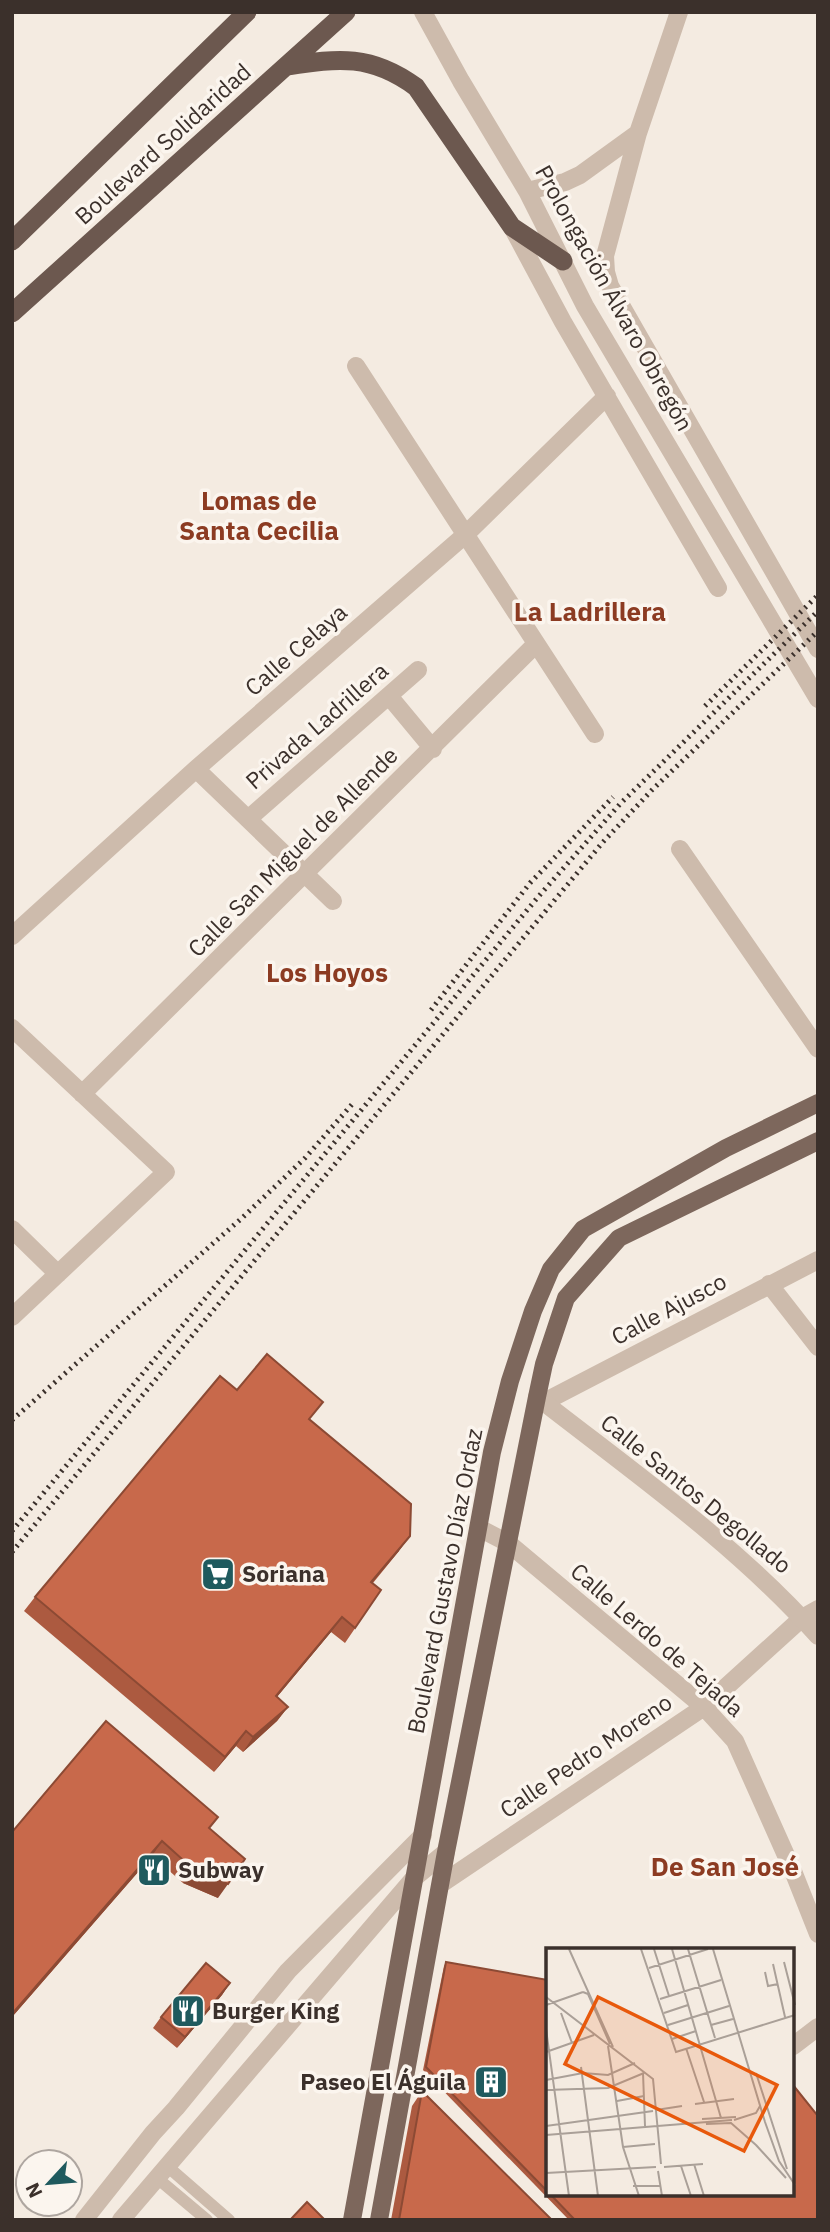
<svg xmlns="http://www.w3.org/2000/svg" width="830" height="2232" font-family="'IBM Plex Sans',sans-serif">
<style>
.lines{fill:none;stroke-linecap:round;stroke-linejoin:round}
.pedestrian{stroke:#cdbbac;stroke-width:12}
.minor{stroke:#cdbbac;stroke-width:18}
.tertiary{stroke:#cdbbac;stroke-width:18}
.primary{stroke:#7d675c;stroke-width:18}
.trunk{stroke:#6c584f;stroke-width:19}
.rail{stroke:#3b302b;stroke-width:5;stroke-dasharray:2 5;stroke-linecap:butt}
.wall{fill:#ac5a40}
.shaded-wall{fill:#8c4a34}
.building{fill:#c8694b;stroke:#8c4a34;stroke-width:2}
.labels{text-anchor:middle;stroke-width:7;stroke-linejoin:round;paint-order:stroke}
.street-label{font-size:23px;fill:#3b302b;stroke:#fbf5ee}
.poi-label{font-size:23px;font-weight:bold;fill:#3b302b;stroke:#fbf5ee;text-anchor:start}
.quarter-label{font-size:26px;font-weight:bold;fill:#8c3b22;stroke:#fbf5ee}
.inset-road{fill:none;stroke:#aaa098;stroke-width:2}
.view{fill:#e8590c;fill-opacity:0.15;stroke:#e8590c;stroke-width:3.5}
.inset-edge{fill:none;stroke:#3b302b;stroke-width:3.5}
</style>
<rect width="100%" height="100%" fill="#f4ebe1"/>
<g class="lines">
<path class="pedestrian" d="M 167,2166 L 229,2220
M 157,2178 L 207,2220"/>
<path class="minor" d="M 512,227 L 563,322 L 718,588
M 356,366 L 595,734
M 389,696 L 433,749
M 196,769 L 333,901
M 248,819 L 418,670
M 680,849 L 818,1049
M 12,936 L 196,769 L 465,535 L 607,396
M 12,1028 L 166,1172 L 12,1317
M 82,1094 L 536,644
M 12,1229 L 58,1274
M 769,1284 L 818,1347
M 544,1402 L 818,1260
M 479,1528 L 508,1543 L 704,1707 L 735,1741 L 793,1871 L 818,1934
M 441,1884 L 704,1707 L 802,1618 L 818,1609
M 793,2046 L 818,2027"/>
<path class="tertiary" d="M 423,12 L 461,81 L 527,191 L 585,306 L 818,699
M 679,12 L 638,133 L 605,256 L 606,272 L 610,286 L 818,649
M 527,191 L 565,182 L 580,175 L 638,133
M 537,1397 C 633,1472 736,1544 818,1636
M 84,2220 L 153,2133 L 176,2108 L 288,1971 L 423,1835
M 121,2220 L 414,1878 L 446,1852"/>
<path class="primary" d="M 352,2220 L 492,1452 L 510,1381 L 533,1311 L 551,1269 L 583,1229 L 726,1148 L 818,1103
M 379,2220 L 446,1852 L 537,1397 L 544,1364 L 566,1298 L 619,1238 L 818,1141"/>
<path class="trunk" d="M 287,66 C 339,58 371,54 416,87 L 512,227 L 563,261
M 12,241 L 247,12
M 12,313 L 346,12"/>
<path class="rail" d="M 705,706 L 818,595
M 431,1010 L 530,883 L 613,797
M 12,1420 L 242,1218 L 305,1158 L 355,1101
M 12,1531 L 538,897 L 620,804 L 818,611
M 12,1552 L 603,842 L 652,790 L 818,631"/>
</g>
<path class="wall" d="M 237,1390 L 310,1420 L 399,1551 L 373,1583 L 381,1590 L 345,1643 L 331,1632 L 277,1697 L 288,1707 L 277,1721 L 243,1752 L 236,1746 L 214,1772 L 24,1611 L 35,1597 Z
M 218,1817 L 209,1829 L 218,1898 L 183,1883 L 166,1868 L 155,1881 L 143,1870 L 154,1858 L 152,1856 L 12,2017 L 12,1832 Z
M 446,1962 L 548,1980 L 548,2195 L 793,2195 L 818,2220 L 569,2220 L 423,2070 L 444,1966 Z
M 230,1983 L 222,1995 L 177,2048 L 153,2028 L 161,2017 Z
M 422,2091 L 552,2220 L 391,2220 L 412,2106 Z"/>
<path class="shaded-wall" d="M 410,1536 L 399,1551 L 361,1596 L 371,1582 Z
M 342,1617 L 331,1632 L 265,1711 L 276,1696 Z
M 288,1707 L 277,1721 L 243,1752 L 253,1737 Z
M 246,1731 L 236,1746 L 214,1772 L 225,1757 Z
M 162,1841 L 152,1856 L 12,2017 L 12,2014 Z
M 193,1869 L 228,1884 L 218,1898 L 183,1883 Z
M 230,1983 L 222,1995 L 177,2048 L 185,2037 Z"/>
<path class="building" d="M 267,1354 L 323,1402 L 309,1419 L 411,1504 L 410,1536 L 371,1582 L 381,1590 L 355,1628 L 342,1617 L 276,1696 L 288,1707 L 253,1737 L 246,1731 L 225,1757 L 35,1597 L 220,1376 L 237,1390 Z
M 106,1721 L 218,1817 L 209,1828 L 245,1859 L 228,1884 L 193,1869 L 162,1841 L 12,2014 L 12,1832 Z
M 155,1856 L 167,1866 L 158,1877 L 146,1867 Z
M 446,1962 L 548,1980 L 548,2192 L 426,2067 Z
M 206,1963 L 230,1983 L 185,2037 L 161,2017 Z
M 793,2085 L 818,2116 L 818,2220 L 575,2220 L 551,2195 L 793,2195 Z
M 422,2091 L 552,2220 L 399,2220 Z
M 307,2202 L 325,2220 L 290,2220 Z"/>
<defs>
<g id="supermarket-square" transform="scale(1.75)"><rect x="-9" y="-9" width="18" height="18" rx="4" fill="#1f5a5e" stroke="#fbf5ee"/><path d="M-6-5.5h2.5l.6 2H6L4.5 2H-2.5L-4.4-4H-6ZM-1.5 3.2a1.3 1.3 0 1 0 .1 0ZM3 3.2a1.3 1.3 0 1 0 .1 0Z" fill="#fff"/></g>
<g id="restaurant-square" transform="scale(1.75)"><rect x="-9" y="-9" width="18" height="18" rx="4" fill="#1f5a5e" stroke="#fbf5ee"/><path d="M-5-6h1v4h1v-4h1v4h1v-4h1v5L-1.5 .5V6h-2V.5L-5-1ZM5-6V6H3V1.5H1.5Q1.5-4 5-6Z" fill="#fff"/></g>
<g id="building-square" transform="scale(1.75)"><rect x="-9" y="-9" width="18" height="18" rx="4" fill="#1f5a5e" stroke="#fbf5ee"/><path d="M-4-6H4V6H1V3H-1V6H-4ZM-2.5-4.3h1.7v1.8h-1.7ZM.8-4.3h1.7v1.8H.8ZM-2.5-1h1.7V.8h-1.7ZM.8-1h1.7V.8H.8Z" fill="#fff"/></g>
</defs>
<g fill-rule="evenodd">
<use href="#supermarket-square" x="218" y="1574"/>
<use href="#restaurant-square" x="154" y="1870"/>
<use href="#restaurant-square" x="188" y="2011"/>
<use href="#building-square" x="491" y="2082"/>
</g>
<g class="labels">
<g class="street-label">
<text transform="translate(163 144) rotate(-42)" y="8">Boulevard Solidaridad</text>
<text transform="translate(614 298) rotate(61)" y="8">Prolongación Álvaro Obregón</text>
<text transform="translate(296 650) rotate(-41)" y="8">Calle Celaya</text>
<text transform="translate(317 726) rotate(-41)" y="8">Privada Ladrillera</text>
<text transform="translate(293 852) rotate(-45)" y="8">Calle San Miguel de Allende</text>
<text transform="translate(669 1309) rotate(-28)" y="8">Calle Ajusco</text>
<text transform="translate(696 1494) rotate(39)" y="8">Calle Santos Degollado</text>
<text transform="translate(445 1581) rotate(-79)" y="8">Boulevard Gustavo Díaz Ordaz</text>
<text transform="translate(657 1640) rotate(41)" y="8">Calle Lerdo de Tejada</text>
<text transform="translate(586 1756) rotate(-34)" y="8">Calle Pedro Moreno</text>
</g>
<g class="poi-label">
<text x="242" y="1582">Soriana</text>
<text x="178" y="1878">Subway</text>
<text x="212" y="2019">Burger King</text>
<text x="466" y="2090" text-anchor="end">Paseo El Águila</text>
</g>
<g class="quarter-label">
<text x="259" y="510">Lomas de<tspan x="259" dy="30">Santa Cecilia</tspan></text>
<text x="590" y="621">La Ladrillera</text>
<text x="327" y="982">Los Hoyos</text>
<text x="725" y="1876">De San José</text>
</g>
</g>
<g transform="translate(546 1948)">
<rect width="248" height="248" fill="#f4ebe1"/>
<path class="inset-road" d="M 23,1 L 67,99M 95,1 L 130,104 L 249,67M 108,1 L 123,48M 126,1 L 175,170M 142,1 L 169,90M 167,1 L 219,174 L 233,213 L 249,237M 238,14 L 249,57M 227,16 L 239,69M 103,20 L 162,1M 219,24 L 222,38 L 232,36M 37,44 L 42,46 L 64,96M 0,49 L 107,131 L 115,216M 114,51 L 175,32M 0,57 L 37,44M 15,65 L 26,95M 118,65 L 142,57M 122,77 L 183,58M 165,77 L 187,71M 0,81 L 23,248M 126,91 L 150,83M 62,98 L 77,199 L 93,248M 140,100 L 158,154M 0,104 L 48,87M 35,119 L 52,248M 97,125 L 99,178M 210,125 L 241,221M 0,132 L 37,125 L 62,127 L 89,115M 0,142 L 62,140 L 98,125M 71,153 L 98,148M 149,156 L 188,151M 110,162 L 136,158M 156,171 L 190,169M 188,172 L 210,165 L 214,158M 160,176 L 185,175 L 210,197M 0,178 L 107,163M 0,187 L 186,172M 210,197 L 240,230M 77,199 L 109,196M 148,216 L 158,248M 135,218 L 145,248M 118,219 L 157,216M 112,223 L 116,248M 0,225 L 110,219M 87,238 L 115,238"/>
<path class="view" d="M 52,49 L 231,137 L 198,203 L 19,116 Z"/>
<rect width="248" height="248" class="inset-edge"/>
</g>
<rect width="830" height="2232" fill="none" stroke="#3b302b" stroke-width="28"/>
<g transform="translate(49 2183) rotate(244)"><circle r="33" fill="#fbf5ee" stroke="#aea6a0" stroke-width="2"/>
<path d="M0-5L12 26L0 18L-12 26Z" fill="#1f5a5e"/>
<text y="-10" font-size="19" font-weight="bold" text-anchor="middle" fill="#3b302b">N</text>
</g>
</svg>
